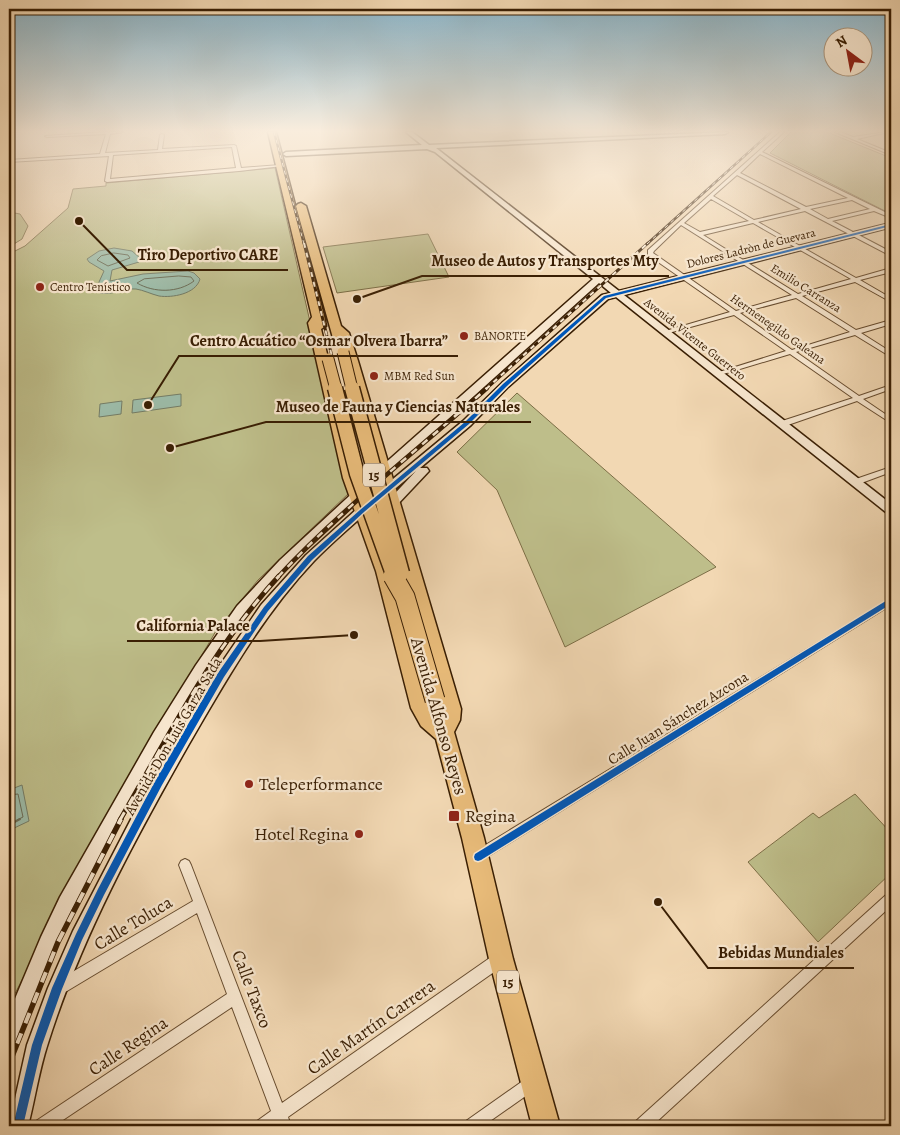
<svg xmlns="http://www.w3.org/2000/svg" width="900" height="1135" font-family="Alegreya,serif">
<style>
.green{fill:#bebe8a;stroke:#7c6e46}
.water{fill:#9cbba8;stroke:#747c66}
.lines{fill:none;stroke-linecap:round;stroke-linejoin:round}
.shore-far1{stroke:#6a6c56;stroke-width:1}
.shore{stroke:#6a6c56;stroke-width:2}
.street-casing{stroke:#674c2f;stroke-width:2}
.secondary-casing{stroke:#391e03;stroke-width:3}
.highway-casing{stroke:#391e03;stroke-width:3}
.street{fill:#f7e6ce;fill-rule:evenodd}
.secondary{fill:#f7e6ce;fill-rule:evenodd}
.highway{fill:#e9bc7a;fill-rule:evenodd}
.rail-far4-casing{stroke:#391e03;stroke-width:2.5}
.rail-far3-casing{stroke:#391e03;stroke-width:3}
.rail-far2-casing{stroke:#391e03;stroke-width:4.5}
.rail-far1-casing{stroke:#391e03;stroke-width:5}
.rail-casing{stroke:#391e03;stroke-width:5.5}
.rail-far4{stroke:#f7e6ce;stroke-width:1;stroke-dasharray:4;stroke-linecap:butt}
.rail-far3{stroke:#f7e6ce;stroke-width:2;stroke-dasharray:5;stroke-linecap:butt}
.rail-far2{stroke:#f7e6ce;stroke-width:2.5;stroke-dasharray:7;stroke-linecap:butt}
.rail-far1{stroke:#f7e6ce;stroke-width:3;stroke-dasharray:9;stroke-linecap:butt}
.rail{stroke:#f7e6ce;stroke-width:4;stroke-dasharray:11;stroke-linecap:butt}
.highway-bridge-far2-casing{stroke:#391e03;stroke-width:13;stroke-linecap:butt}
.highway-bridge-far1-casing{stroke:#391e03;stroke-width:17;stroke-linecap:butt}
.highway-bridge-casing{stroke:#391e03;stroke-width:21;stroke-linecap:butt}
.highway-bridge-far2{stroke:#e9bc7a;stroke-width:11}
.highway-bridge-far1{stroke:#e9bc7a;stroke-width:14}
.highway-bridge{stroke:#e9bc7a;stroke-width:19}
.cycleway-casing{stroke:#f7e6ce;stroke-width:3}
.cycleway{fill:#0057b8;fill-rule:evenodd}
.poi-dot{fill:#8f2418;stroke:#f7e6ce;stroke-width:2}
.labels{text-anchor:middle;stroke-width:4.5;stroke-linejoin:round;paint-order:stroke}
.far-street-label{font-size:12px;fill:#391e03;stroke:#f7e6ce}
.far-poi-label{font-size:12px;fill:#391e03;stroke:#f7e6ce;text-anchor:start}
.shield{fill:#f7e6ce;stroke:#725a40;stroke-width:1}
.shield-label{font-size:14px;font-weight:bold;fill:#391e03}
.street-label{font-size:15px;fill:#391e03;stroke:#f7e6ce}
.near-street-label{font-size:18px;fill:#391e03;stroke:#f7e6ce}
.near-poi-label{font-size:18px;fill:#391e03;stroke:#f7e6ce;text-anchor:start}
.leader{fill:none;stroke:#391e03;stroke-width:2}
.callout-dot{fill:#391e03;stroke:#f7e6ce;stroke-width:2}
.callout-label{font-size:16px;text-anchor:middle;font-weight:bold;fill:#391e03;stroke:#f7e6ce;stroke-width:4.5;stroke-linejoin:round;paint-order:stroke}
</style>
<rect width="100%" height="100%" fill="#f2d8b3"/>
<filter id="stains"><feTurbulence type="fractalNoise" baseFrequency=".004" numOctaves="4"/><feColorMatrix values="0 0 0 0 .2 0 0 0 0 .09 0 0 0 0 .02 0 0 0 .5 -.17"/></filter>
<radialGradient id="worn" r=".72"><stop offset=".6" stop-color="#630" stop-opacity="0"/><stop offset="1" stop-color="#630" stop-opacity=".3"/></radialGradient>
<path class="green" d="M 791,132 L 827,132 L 891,158 L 891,214 L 770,153 Z
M 275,168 L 349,493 L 258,580 L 216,631 L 115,802 L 9,1005 L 9,254 L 25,246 L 68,208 L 73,189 L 106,186 L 106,183 Z
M 9,212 L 20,214 L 28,226 L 22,239 L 9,247 Z
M 428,234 L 449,277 L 337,293 L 323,247 Z
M 517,393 L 716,567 L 565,647 L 497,490 L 457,452 Z
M 855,794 L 891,833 L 891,873 L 818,942 L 748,862 L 813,813 L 819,818 Z"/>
<path class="water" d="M 114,248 L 132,251 L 141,259 L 139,262 L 112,270 L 110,281 L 143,274 L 188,271 L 194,273 L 200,279 C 196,294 172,298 159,296 C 151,294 143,290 136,289 C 126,288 114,295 100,293 L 99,282 L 104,271 L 89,262 L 87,259 L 99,251 Z
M 181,394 L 181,406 L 132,413 L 133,400 Z
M 122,401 L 121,414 L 99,417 L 100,404 Z
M 22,785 L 29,821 L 10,830 L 9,790 Z"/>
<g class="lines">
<path class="shore-far1" d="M 114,253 L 128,255 L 130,258 L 108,266 L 97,260 L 101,256 Z
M 179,276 L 191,277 L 194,281 C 178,293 154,293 137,283 L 144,279 Z
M 9,795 L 18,794 L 23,817 L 17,820"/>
<path class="shore" d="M 9,825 L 20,819"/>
<g class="street-casing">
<path id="street" d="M 105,132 L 123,132 L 110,134 L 105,153 L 158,150 L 160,135 L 162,134 L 164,135 L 162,149 L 234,145 L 236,146 L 241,168 L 280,165 L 282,166 L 239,171 L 107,182 L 105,181 L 109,156 L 9,162 L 9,160 L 100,154 L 106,134 L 47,137 L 45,136 ZM 232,147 L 236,168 L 110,179 L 113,155 Z
M 780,132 L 784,132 L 762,152 L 891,215 L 891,218 L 874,211 L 832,221 L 891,252 L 891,256 L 805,211 L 758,222 L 856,278 L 891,268 L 891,272 L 860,280 L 891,298 L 891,302 L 855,282 L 802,296 L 856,330 L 891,320 L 891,324 L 861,333 L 891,352 L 891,357 L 855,335 L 796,352 L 859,396 L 891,385 L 891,389 L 863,399 L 891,418 L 891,423 L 857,401 L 785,426 L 779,426 L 779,422 L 853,398 L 790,354 L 720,375 L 716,375 L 716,373 L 786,351 L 734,315 L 665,334 L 662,332 L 730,312 L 648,255 L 648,250 ZM 760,154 L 848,198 L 806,207 L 740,173 ZM 737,175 L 801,209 L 754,220 L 713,196 ZM 711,199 L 749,221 L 700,232 L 684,223 ZM 852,200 L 870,209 L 828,219 L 810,209 ZM 753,223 L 851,279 L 798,294 L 703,235 ZM 681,225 L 792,295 L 736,311 L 653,253 L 654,251 ZM 796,298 L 850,332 L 792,350 L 740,313 Z
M 835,132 L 840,132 L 853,137 L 886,132 L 884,133 L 857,139 L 891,153 L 891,155 Z
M 891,467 L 891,472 L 856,485 L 852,482 L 853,480 Z
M 891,598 L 891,605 L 482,860 L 478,862 L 474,860 L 472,856 L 474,852 Z
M 185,859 L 189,861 L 191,865 L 282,1103 L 494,955 L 499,954 L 504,955 L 505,960 L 504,965 L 288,1117 L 291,1126 L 277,1126 L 276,1125 L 274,1126 L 255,1126 L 257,1121 L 271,1111 L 232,1007 L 54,1126 L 34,1126 L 36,1121 L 227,994 L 197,913 L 67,991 L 62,993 L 57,991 L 55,986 L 57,981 L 193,901 L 179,865 L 181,861 Z
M 891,892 L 891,906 L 652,1126 L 634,1126 L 636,1121 L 887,894 Z
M 532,1076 L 537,1078 L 539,1083 L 537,1088 L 483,1126 L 464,1126 L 466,1121 L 527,1078 Z"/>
</g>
<g class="secondary-casing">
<path id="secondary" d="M 406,132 L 412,132 L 429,145 L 728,132 L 725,134 L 436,148 L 619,291 L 891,223 L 891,227 L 624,295 L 891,504 L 891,514 L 887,513 L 616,297 L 608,299 L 508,387 L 471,425 L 420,468 L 427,468 L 429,471 L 396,506 L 388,506 L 386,503 L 416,471 C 382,500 345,529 314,561 C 263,615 226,680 189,744 C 135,839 81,938 48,1043 C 39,1070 35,1099 28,1126 L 9,1126 L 27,1045 L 48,988 L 73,931 L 153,777 L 216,671 L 261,605 L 306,555 L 358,508 L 463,421 L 502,383 L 602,295 L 611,293 L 599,283 L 382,479 L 374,479 L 372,476 L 374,473 L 593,279 L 435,152 L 427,149 L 286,156 L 283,154 L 286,152 L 422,145 Z
M 363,486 L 367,487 L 369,490 L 367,493 L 288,566 L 247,614 L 206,673 L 164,742 L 72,909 L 54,948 L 16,1043 L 9,1046 L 9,1013 L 41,937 L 60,897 L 154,732 L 196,665 L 237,606 L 280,560 L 359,487 Z"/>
</g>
<g class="highway-casing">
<path id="highway" d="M 268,132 L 276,132 L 324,316 L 326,326 L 321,329 L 357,478 L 392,571 L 427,696 L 428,694 L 437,693 L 346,361 L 340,341 L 333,338 L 296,206 L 298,204 L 301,203 L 306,206 L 341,326 L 349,333 L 358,361 L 461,709 L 460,720 L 454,732 L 484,838 L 513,959 L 560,1126 L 532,1126 L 489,959 L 462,838 L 436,739 L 421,726 L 411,708 L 376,571 L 343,478 L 308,323 L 312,317 Z"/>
</g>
<use href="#street" class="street"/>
<use href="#secondary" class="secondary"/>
<use href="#highway" class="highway"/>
<g class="rail-far4-casing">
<path id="rail-far4" d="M 274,132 L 304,244
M 647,244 L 771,132"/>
</g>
<g class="rail-far3-casing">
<path id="rail-far3" d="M 304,243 L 340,389
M 486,389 L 648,243"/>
</g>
<g class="rail-far2-casing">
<path id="rail-far2" d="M 339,388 L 353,444
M 278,577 C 342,508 417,451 487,388"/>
</g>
<g class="rail-far1-casing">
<path id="rail-far1" d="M 120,820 C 168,737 213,647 279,576"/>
</g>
<g class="rail-casing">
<path id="rail" d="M 9,1064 L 58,942 L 121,819"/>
</g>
<use href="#rail-far4" class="rail-far4"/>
<use href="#rail-far3" class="rail-far3"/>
<use href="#rail-far2" class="rail-far2"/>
<use href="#rail-far1" class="rail-far1"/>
<use href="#rail" class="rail"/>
<g class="highway-bridge-far2-casing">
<path id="highway-bridge-far2" d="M 343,352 L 352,389
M 328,359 L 336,389"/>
</g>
<g class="highway-bridge-far1-casing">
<path id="highway-bridge-far1" d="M 335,388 L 357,474 L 394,577
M 352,388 L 402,573"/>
</g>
<g class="highway-bridge-casing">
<path id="highway-bridge" d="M 393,576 L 405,597 L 435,700"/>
</g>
<use href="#highway-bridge-far2" class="highway-bridge-far2"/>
<use href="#highway-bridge-far1" class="highway-bridge-far1"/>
<use href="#highway-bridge" class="highway-bridge"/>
<g class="cycleway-casing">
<path id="cycleway" d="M 891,224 L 891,226 L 606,298 L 507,386 L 469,424 L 364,512 L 312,560 L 268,611 L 224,677 L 162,785 L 104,895 L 82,940 L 62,989 L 42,1045 L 23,1126 L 13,1126 L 32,1045 L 52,988 L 76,934 L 98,889 L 156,779 L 218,673 L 264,607 L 308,556 L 360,510 L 465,422 L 503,384 L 604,296 Z
M 889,599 L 891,599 L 891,604 L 481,860 L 478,861 L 475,860 L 474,857 L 475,854 Z"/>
</g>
<use href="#cycleway" class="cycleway"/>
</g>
<linearGradient id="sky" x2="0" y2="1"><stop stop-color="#89b7ce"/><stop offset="0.45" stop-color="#f9eddd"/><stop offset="1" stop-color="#f9eddd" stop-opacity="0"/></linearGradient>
<rect width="900" height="291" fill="url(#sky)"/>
<g class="poi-dot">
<circle cx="40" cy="287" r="5"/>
<circle cx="464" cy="336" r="5"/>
<circle cx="374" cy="376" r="5"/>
<circle cx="249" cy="784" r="5"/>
<rect x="448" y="810" width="12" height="12" rx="2.5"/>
<circle cx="359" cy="834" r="5"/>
</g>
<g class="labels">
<g class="far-street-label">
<text transform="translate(751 248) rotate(-14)" y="4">Dolores Ladròn de Guevara</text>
<text transform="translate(806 288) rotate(32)" y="4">Emilio Carranza</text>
<text transform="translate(778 329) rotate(35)" y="4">Hermenegildo Galeana</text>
<text transform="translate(695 339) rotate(38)" y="4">Avenida Vicente Guerrero</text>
</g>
<g class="far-poi-label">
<text x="50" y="291">Centro Tenístico</text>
<text x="474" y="340">BANORTE</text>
<text x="384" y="380">MBM Red Sun</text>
</g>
<g class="shield">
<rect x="363" y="463.5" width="22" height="23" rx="4"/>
<rect x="497" y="970.5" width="22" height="23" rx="4"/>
</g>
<g class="shield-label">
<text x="374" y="480">15</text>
<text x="508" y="987">15</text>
</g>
<g class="street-label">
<text transform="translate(678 718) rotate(-32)" y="5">Calle Juan Sánchez Azcona</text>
<text transform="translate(173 736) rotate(-60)" y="5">Avenida Don Luis Garza Sada</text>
</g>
<g class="near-street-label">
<text transform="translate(439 716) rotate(74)" y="6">Avenida Alfonso Reyes</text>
<text transform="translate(133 923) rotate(-31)" y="6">Calle Toluca</text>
<text transform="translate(252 989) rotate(69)" y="6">Calle Taxco</text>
<text transform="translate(371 1027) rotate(-35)" y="6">Calle Martín Carrera</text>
<text transform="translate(128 1046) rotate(-34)" y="6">Calle Regina</text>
</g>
<g class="near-poi-label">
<text x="259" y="790">Teleperformance</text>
<text x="465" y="822">Regina</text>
<text x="349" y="840" text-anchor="end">Hotel Regina</text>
</g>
</g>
<path class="leader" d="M79 221L127 270H288M357 299L422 276H669M148 405L179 356H458M170 448L266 422H531M354 635L260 641H127M658 902L708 968H854"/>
<g class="callout-dot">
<circle cx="79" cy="221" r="5"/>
<circle cx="357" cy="299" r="5"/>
<circle cx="148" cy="405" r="5"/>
<circle cx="170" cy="448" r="5"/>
<circle cx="354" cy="635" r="5"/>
<circle cx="658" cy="902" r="5"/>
</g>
<g class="callout-label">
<text x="208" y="260">Tiro Deportivo CARE</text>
<text x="545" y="266">Museo de Autos y Transportes Mty</text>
<text x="319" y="346">Centro Acuático “Osmar Olvera Ibarra”</text>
<text x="398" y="412">Museo de Fauna y Ciencias Naturales</text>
<text x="193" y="631">California Palace</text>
<text x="781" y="958">Bebidas Mundiales</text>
</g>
<rect width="900" height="1135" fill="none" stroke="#f2d8b3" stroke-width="30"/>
<rect x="10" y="10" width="880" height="1115" fill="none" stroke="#391e03" stroke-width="2.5"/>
<rect x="15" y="15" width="870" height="1105" fill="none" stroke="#391e03"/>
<g transform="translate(848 52) rotate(328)"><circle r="24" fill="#f7e6ce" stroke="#ab967d"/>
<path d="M0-4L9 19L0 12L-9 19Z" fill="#8f2418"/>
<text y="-8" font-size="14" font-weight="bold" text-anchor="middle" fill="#391e03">N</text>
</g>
<rect width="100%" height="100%" filter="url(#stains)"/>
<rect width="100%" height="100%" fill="url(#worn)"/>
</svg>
